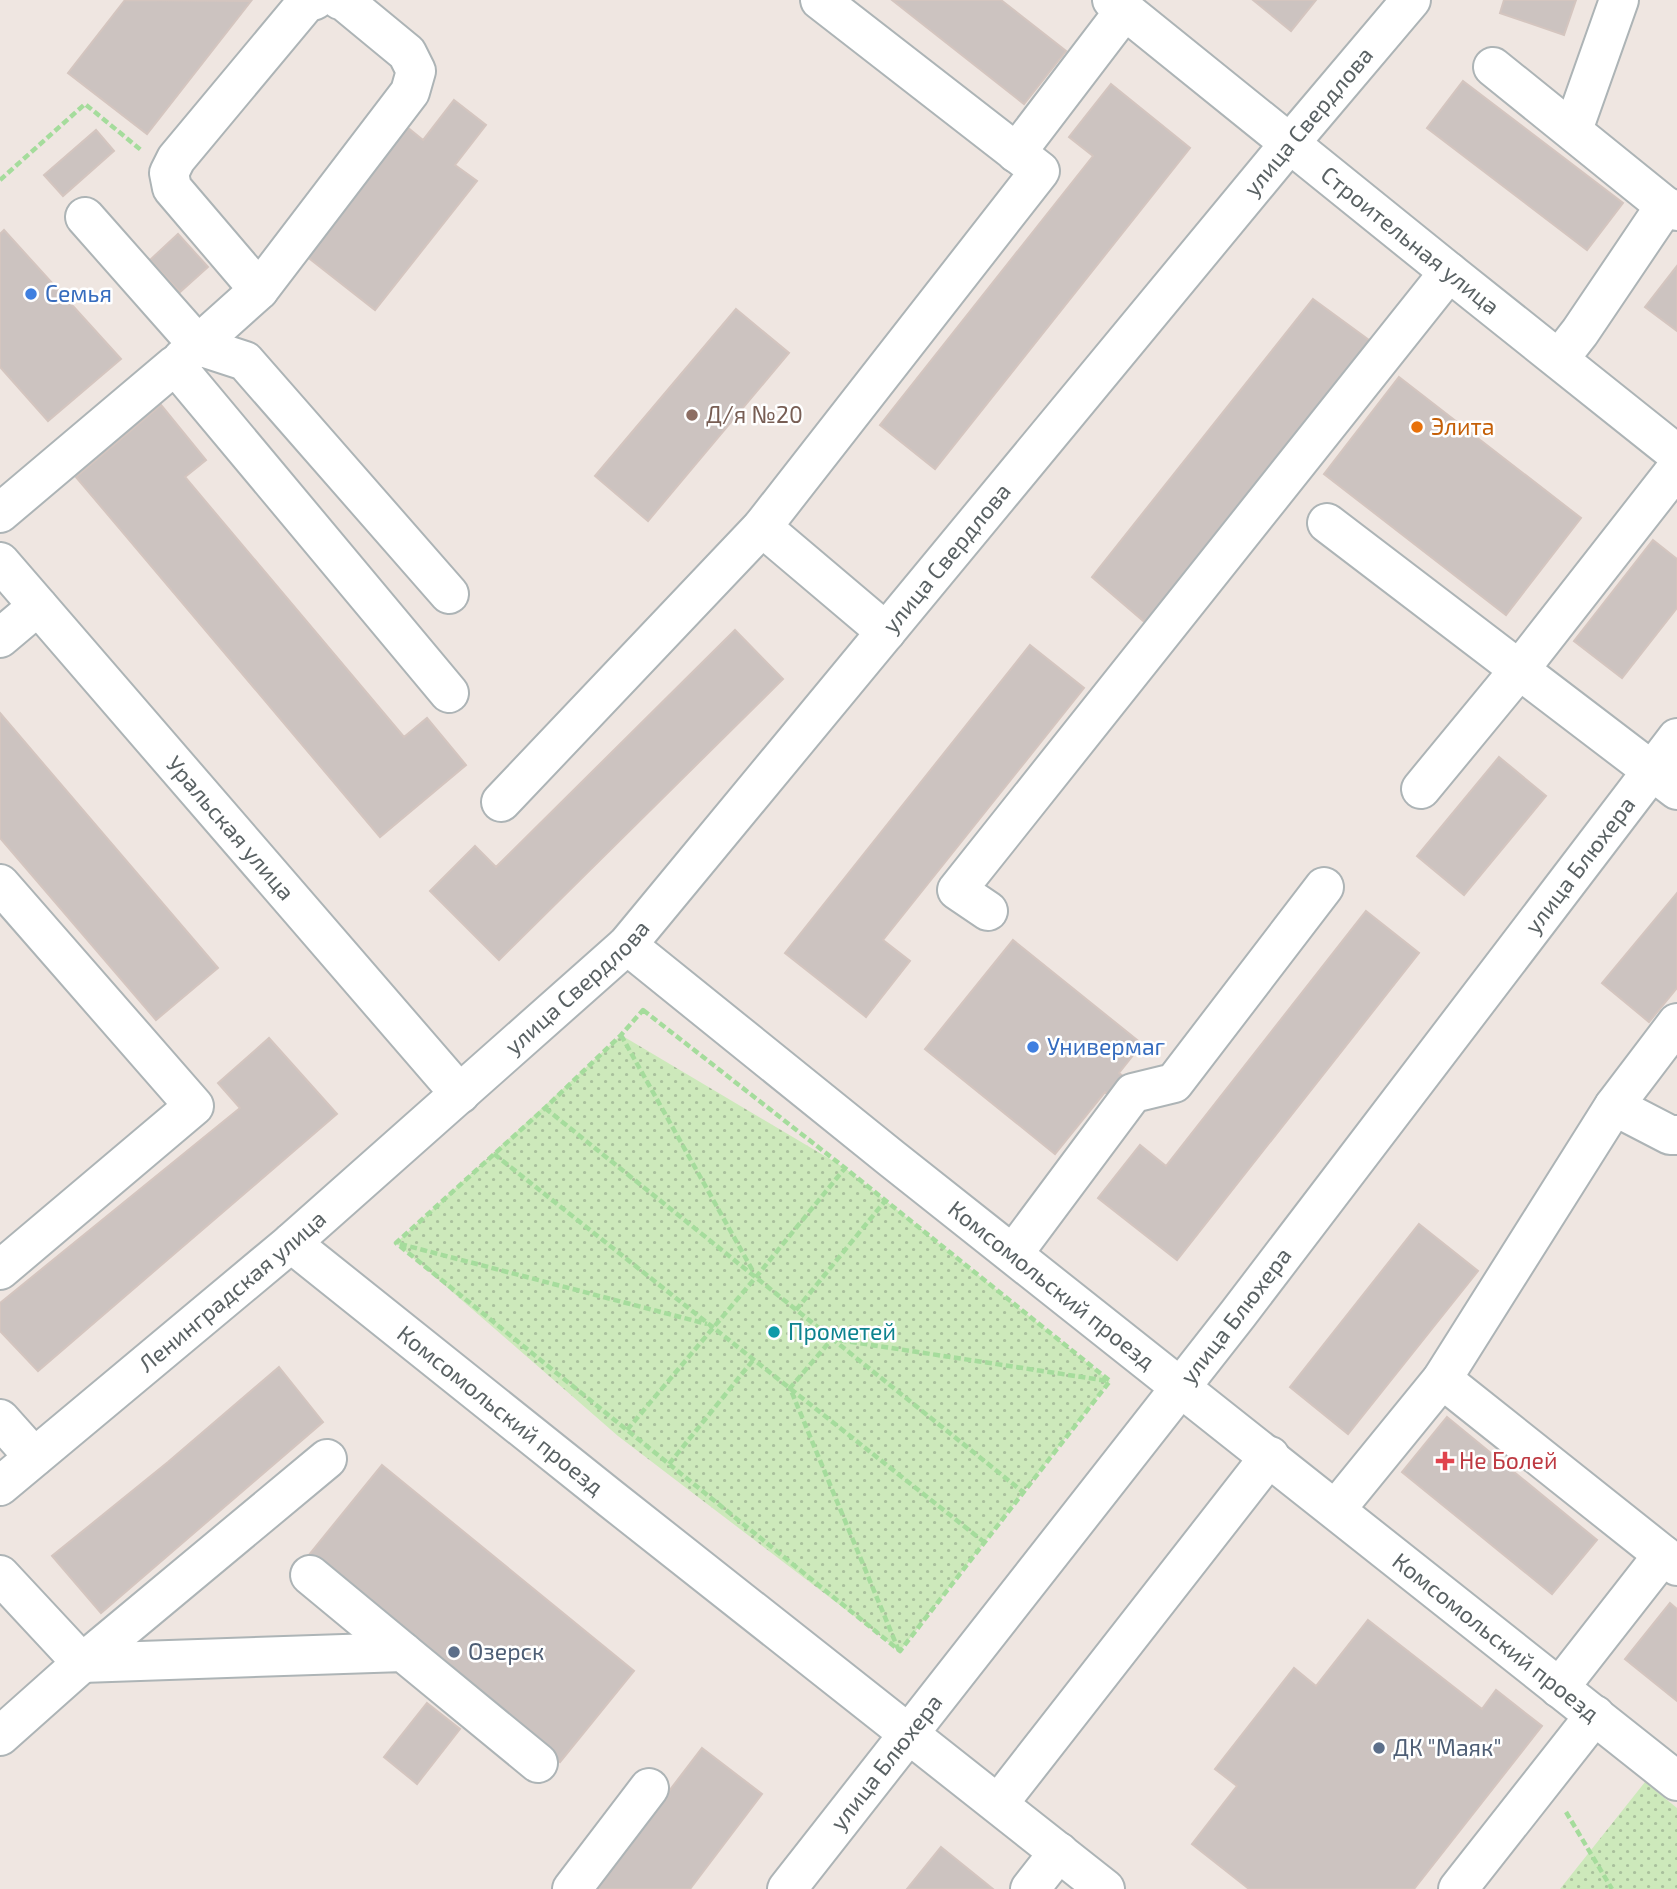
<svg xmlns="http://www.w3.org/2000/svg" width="1677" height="1889" font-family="'Exo 2',sans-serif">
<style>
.park{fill:url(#park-dots)}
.building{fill:#ccc3c0;stroke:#d4c5bf;stroke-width:2}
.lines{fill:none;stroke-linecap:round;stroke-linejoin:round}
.minor-casing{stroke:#adb4b6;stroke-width:42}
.path{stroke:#a5dc9c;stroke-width:4.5;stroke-dasharray:7 3.5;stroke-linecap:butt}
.minor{stroke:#fff;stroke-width:38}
.shop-dot{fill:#3f7fe0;stroke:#fff;stroke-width:2.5}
.education-dot{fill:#8d6e63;stroke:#fff;stroke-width:2.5}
.food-dot{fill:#e8710a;stroke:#fff;stroke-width:2.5}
.culture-dot{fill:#0f9aa8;stroke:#fff;stroke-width:2.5}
.health-dot{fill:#e0444e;stroke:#fff;stroke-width:2.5}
.service-dot{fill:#5c6f8a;stroke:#fff;stroke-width:2.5}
.labels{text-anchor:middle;stroke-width:5;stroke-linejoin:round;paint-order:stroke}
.street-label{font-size:23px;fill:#5a6264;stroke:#fff}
.shop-label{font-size:23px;fill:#366cbe;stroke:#fff;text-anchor:start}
.education-label{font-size:23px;fill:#785e54;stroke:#fff;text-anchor:start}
.food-label{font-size:23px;fill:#c56008;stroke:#fff;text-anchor:start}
.culture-label{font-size:23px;fill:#0d838f;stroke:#fff;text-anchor:start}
.health-label{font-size:23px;fill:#be3a42;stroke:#fff;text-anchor:start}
.service-label{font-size:23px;fill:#4e5e75;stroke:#fff;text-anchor:start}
</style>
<defs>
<pattern id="park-dots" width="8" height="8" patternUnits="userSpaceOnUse" patternTransform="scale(1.75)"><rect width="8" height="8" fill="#cde9bb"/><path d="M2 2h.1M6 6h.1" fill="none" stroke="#a9c09c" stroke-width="1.8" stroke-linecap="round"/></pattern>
</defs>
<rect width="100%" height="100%" fill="#efe6e1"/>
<path class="park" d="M 621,1035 L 845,1168 L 1110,1381 L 900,1651 L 618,1436 L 396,1243 Z
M 1645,1782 L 1677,1808 L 1677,1889 L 1560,1889 Z"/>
<path class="building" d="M 125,0 L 251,1 L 147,134 L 68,73 Z
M 892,0 L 1001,0 L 1066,51 L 1024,104 Z
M 1253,0 L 1316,0 L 1291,31 Z
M 1504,0 L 1576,0 L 1564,35 L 1500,13 Z
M 1463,81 L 1623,203 L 1587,250 L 1427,128 Z
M 1111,84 L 1190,148 L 935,469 L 880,425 L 1093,156 L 1069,137 Z
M 454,100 L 486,125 L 455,165 L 477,181 L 375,310 L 301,252 L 402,123 L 423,140 Z
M 96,130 L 114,151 L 63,196 L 44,175 Z
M 4,230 L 121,359 L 48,421 L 0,367 L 0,234 Z
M 178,234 L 208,267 L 180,292 L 150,260 Z
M 1677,266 L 1677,331 L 1645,307 Z
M 1313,299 L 1373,343 L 1148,625 L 1092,577 Z
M 736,309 L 789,353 L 648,521 L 595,476 Z
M 1399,377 L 1581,518 L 1506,615 L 1324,474 Z
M 161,405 L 206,460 L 185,477 L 404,737 L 427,718 L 466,765 L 380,837 L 76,477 Z
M 1653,540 L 1677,559 L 1677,608 L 1622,678 L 1574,641 Z
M 735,630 L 783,679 L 499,960 L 430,891 L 475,846 L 496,867 Z
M 1030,645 L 1084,688 L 883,940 L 910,961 L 866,1017 L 785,953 Z
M 0,713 L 218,968 L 156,1020 L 0,838 Z
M 1499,757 L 1546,796 L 1464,895 L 1417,856 Z
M 1677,893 L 1677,988 L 1649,1022 L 1602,983 Z
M 1366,911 L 1419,953 L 1177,1260 L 1098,1198 L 1140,1145 L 1166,1166 Z
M 1013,940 L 1142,1044 L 1119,1073 L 1130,1082 L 1115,1100 L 1105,1092 L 1055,1154 L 925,1049 Z
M 269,1038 L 337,1114 L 38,1371 L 0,1331 L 0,1303 L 240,1108 L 218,1083 Z
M 1419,1224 L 1478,1271 L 1348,1434 L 1290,1387 Z
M 279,1367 L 323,1422 L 101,1613 L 52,1556 L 168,1462 Z
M 1447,1417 L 1597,1540 L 1552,1594 L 1402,1472 Z
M 382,1465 L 634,1671 L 560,1762 L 308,1556 Z
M 1670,1603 L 1677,1609 L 1677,1701 L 1625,1659 Z
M 1368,1620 L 1482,1709 L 1496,1690 L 1542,1726 L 1414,1889 L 1249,1889 L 1192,1844 L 1237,1786 L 1215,1769 L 1294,1668 L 1316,1686 Z
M 427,1703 L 460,1729 L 417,1784 L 384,1757 Z
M 702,1748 L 762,1794 L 690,1889 L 594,1889 Z
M 941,1847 L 993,1889 L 907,1889 Z"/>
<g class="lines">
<g class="minor-casing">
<g id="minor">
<path id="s1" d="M 1112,0 L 1449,272 L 1677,454"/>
<path d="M 1493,67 L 1665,206 L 1677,211"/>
<path d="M 1573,130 L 1619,0"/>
<path d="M 1016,153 L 1125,10"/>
<path d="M 85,217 L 199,346 L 245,361 L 449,594"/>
<path d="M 259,290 L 172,188 L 169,173 L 176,159 L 306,3 L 315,0"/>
<path d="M 182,359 L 259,290 L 410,92 L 416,71 L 407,53 L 344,1 L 340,0"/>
<path d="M 1559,359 L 1580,332 L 1665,206"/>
<path d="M 0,513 L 175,365 L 449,693"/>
<path d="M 1327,523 L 1677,790"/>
<path d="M 762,527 L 886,632"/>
<path id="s2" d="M 0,562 L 460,1094"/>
<path d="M 0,638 L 38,606"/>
<path d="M 1421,789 L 1519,670 L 1677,468"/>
<path d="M 501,802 L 762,527 L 1040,171 L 820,0"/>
<path d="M 0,884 L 194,1106 L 0,1270"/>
<path d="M 988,911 L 957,890 L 1449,272"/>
<path id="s3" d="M 627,945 L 891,1158 L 1677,1781"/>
<path d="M 1614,1106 L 1670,1135 L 1677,1135"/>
<path id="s4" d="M 291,1243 L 610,1498 L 1105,1889"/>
<path d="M 1013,1254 L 1133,1093 L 1174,1083 L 1324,887"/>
<path d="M 1442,1379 L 1677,1566"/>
<path d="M 0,1419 L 34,1457"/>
<path id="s5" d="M 0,1486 L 291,1243 L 627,945 L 1290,143 L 1411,0"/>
<path d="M 1336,1509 L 1442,1379 L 1614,1106 L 1677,1023"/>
<path d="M 0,1575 L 82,1663 L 403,1652 L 538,1763"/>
<path d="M 310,1575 L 403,1652"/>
<path d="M 1559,1688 L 1663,1555"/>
<path d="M 0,1736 L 82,1663 L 327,1459"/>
<path d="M 999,1803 L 1270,1456"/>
<path d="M 572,1889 L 649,1788"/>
<path id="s6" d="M 787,1889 L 1238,1314 L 1677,738"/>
<path d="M 1030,1889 L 1059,1852"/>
<path d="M 1458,1889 L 1595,1715"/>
</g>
</g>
<path class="path" d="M 0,180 L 85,104 L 141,150
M 643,1010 L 845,1168 L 1110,1381 L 900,1651 L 396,1243 L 545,1108 L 621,1035 Z
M 621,1035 L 754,1273
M 545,1108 L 1023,1492
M 494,1154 L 984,1542
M 400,1244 L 707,1324
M 796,1310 L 885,1201
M 627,1430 L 756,1277 L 845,1168
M 669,1464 L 754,1359
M 899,1651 L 790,1388 L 832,1339 L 1108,1381
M 1566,1812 L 1612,1889"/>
<use href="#minor" class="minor"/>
</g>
<g class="shop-dot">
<circle cx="31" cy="294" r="7"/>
<circle cx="1033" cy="1047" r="7"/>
</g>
<circle class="education-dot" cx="692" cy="415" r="7"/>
<circle class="food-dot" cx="1417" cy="427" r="7"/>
<circle class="culture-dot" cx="774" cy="1332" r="7"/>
<path class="health-dot" d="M1441.5 1450.5h7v7h7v7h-7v7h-7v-7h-7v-7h7z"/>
<g class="service-dot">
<circle cx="454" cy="1652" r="7"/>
<circle cx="1379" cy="1748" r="7"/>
</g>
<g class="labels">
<g class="street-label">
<text dy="8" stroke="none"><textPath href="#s5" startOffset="1897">улица Свердлова</textPath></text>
<text dy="8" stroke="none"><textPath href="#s1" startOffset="383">Строительная улица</textPath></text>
<text dy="8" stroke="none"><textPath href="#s5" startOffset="1330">улица Свердлова</textPath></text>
<text dy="8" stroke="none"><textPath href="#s2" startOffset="352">Уральская улица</textPath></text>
<text dy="8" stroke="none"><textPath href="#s6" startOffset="1295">улица Блюхера</textPath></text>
<text dy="8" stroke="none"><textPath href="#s5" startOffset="763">улица Свердлова</textPath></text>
<text dy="8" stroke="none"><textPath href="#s3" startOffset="544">Комсомольский проезд</textPath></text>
<text dy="8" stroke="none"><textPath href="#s5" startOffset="303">Ленинградская улица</textPath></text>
<text dy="8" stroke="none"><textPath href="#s6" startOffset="728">улица Блюхера</textPath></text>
<text dy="8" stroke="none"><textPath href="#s4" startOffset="268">Комсомольский проезд</textPath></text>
<text dy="8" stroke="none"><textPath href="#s3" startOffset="1111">Комсомольский проезд</textPath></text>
<text dy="8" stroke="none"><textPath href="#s6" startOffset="161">улица Блюхера</textPath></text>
</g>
<g class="shop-label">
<text x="45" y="302">Семья</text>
<text x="1047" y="1055">Универмаг</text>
</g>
<g class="education-label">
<text x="706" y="423">Д/я №20</text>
</g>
<g class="food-label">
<text x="1431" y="435">Элита</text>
</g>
<g class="culture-label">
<text x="788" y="1340">Прометей</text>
</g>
<g class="health-label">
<text x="1459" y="1469">Не Болей</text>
</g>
<g class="service-label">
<text x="468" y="1660">Озерск</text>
<text x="1393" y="1756">ДК "Маяк"</text>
</g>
</g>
</svg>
